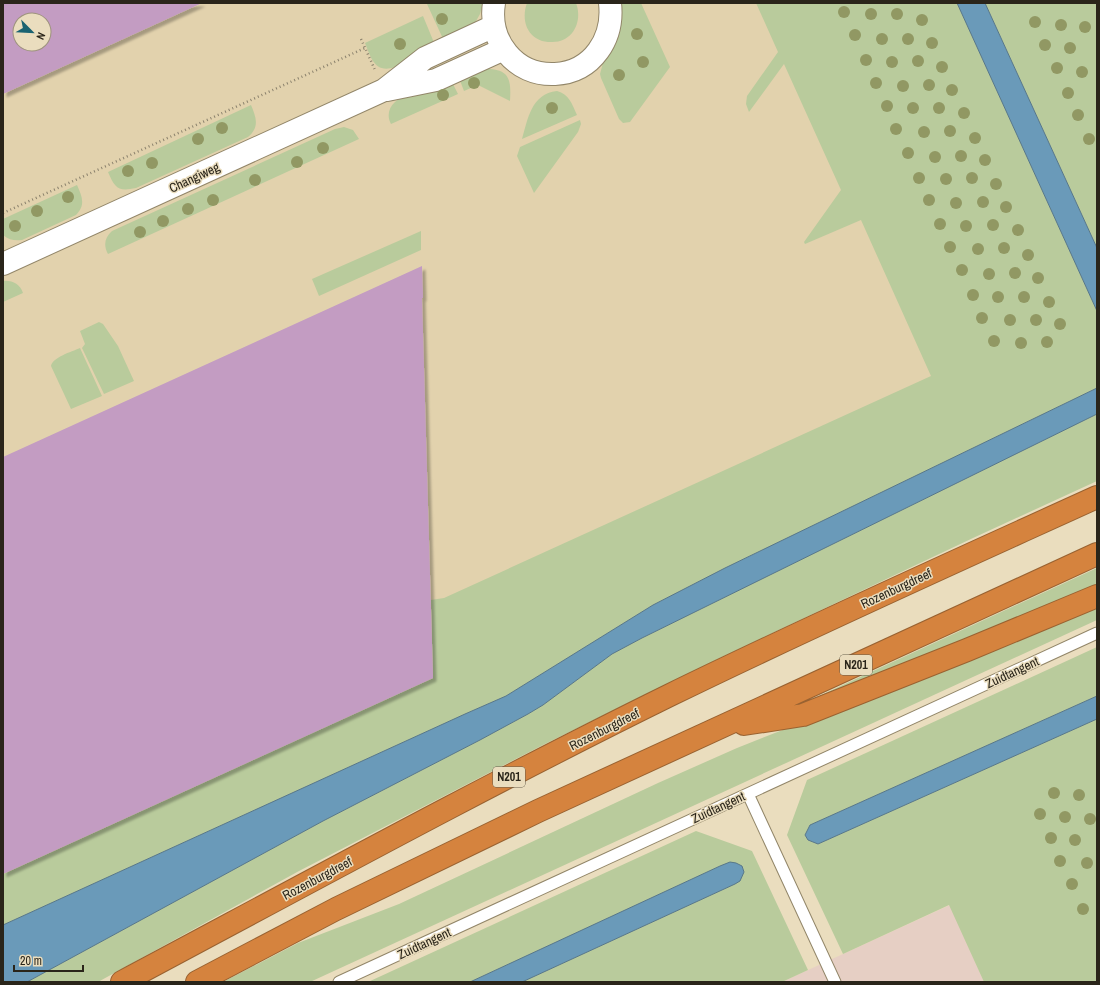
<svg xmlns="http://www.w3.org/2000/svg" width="1100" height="985" font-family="'Archivo Narrow',sans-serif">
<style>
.built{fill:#e2d2ad;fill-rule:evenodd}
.industrial{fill:#e6cfc4}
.green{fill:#b9cb9c}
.water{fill:#6a9ab9;stroke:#577789}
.building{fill:#c39cc2;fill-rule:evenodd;filter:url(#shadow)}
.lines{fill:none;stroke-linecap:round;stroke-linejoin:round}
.lane-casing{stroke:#928669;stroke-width:13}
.street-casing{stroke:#928669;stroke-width:24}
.highway-casing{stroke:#996231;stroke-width:24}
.path{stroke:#8b826d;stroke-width:2.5;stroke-dasharray:1 3;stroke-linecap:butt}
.lane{stroke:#fff;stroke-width:11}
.street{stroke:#fff;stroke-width:22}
.highway{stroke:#d5833e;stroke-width:22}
.tree{fill:#919863}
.labels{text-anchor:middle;stroke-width:3;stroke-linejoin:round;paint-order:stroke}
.shield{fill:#eaddbe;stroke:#645c4b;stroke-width:1}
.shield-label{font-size:12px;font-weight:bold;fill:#2a251a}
.street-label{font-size:13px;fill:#2a251a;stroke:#eaddbe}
</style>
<defs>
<filter id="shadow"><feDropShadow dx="3.5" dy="3.5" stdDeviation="1" flood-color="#0004"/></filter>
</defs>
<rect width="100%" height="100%" fill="#eaddbe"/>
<path class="built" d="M 3,3 L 771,3 L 974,448 L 725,568 L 653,605 L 506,696 L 465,714 L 3,925 ZM 20,20 L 44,20 L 44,44 L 20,44 Z"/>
<path class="industrial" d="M 950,905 L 984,982 L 782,982 Z"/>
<path class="green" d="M 430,3 L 483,3 L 480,14 L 475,23 L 444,41 L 427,4 Z
M 527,3 L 576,3 C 583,21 573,43 551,42 C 529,42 520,22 527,3 Z
M 619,3 L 641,3 L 670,67 L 630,122 L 623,123 L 619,119 L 601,78 L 600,74 Z
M 756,3 L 957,3 L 1097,311 L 1097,388 L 725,568 L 653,605 L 506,696 L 465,714 L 3,925 L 3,874 L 433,678 L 431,600 L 444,598 L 931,376 L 861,220 L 805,244 L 804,242 L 841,190 L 784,64 L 749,112 L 746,104 L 747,96 L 778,52 Z
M 985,3 L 1097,3 L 1097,248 Z
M 423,16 L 435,45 L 395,67 C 375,74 371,58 365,43 Z
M 487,69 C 511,69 511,82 510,101 L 478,85 L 464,91 L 459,78 Z
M 451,80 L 458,94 L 391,124 C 387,117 388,108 395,102 C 399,98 405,97 410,95 C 423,90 437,85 451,80 Z
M 557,91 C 569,94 572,104 577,115 L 522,139 C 528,119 531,94 557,91 Z
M 251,105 C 256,117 260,127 248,137 L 136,188 C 118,192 115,188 108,172 Z
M 580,120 L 581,124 L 578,132 L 534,193 L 517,156 L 520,147 Z
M 344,127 L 353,130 L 359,139 L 108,254 C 103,245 105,237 112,231 L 335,129 Z
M 77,185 C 82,196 86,205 76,215 L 22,240 C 15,241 9,240 3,235 L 3,219 Z
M 421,231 L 421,250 L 319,296 L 312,279 Z
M 3,281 C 12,280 20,284 23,293 L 3,302 Z
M 99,322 L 103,324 L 118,346 L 134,381 L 104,394 L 82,348 L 85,344 L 80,331 Z
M 80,348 L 102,396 L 71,409 L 51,366 C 53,357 71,352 80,348 Z
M 1097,414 L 1097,481 L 973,538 L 720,658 L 545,744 L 299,871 L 98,982 L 27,982 L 323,821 L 480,740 L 528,714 L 543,705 L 612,654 L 642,638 Z
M 1097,568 L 1097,589 L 795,707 Z
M 1097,604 L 1097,620 L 310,982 L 223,982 L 298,943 L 399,904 L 658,783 L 737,748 L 780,731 Z
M 1097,647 L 1097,696 L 810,825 L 805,835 L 808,840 L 818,844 L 1097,719 L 1097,982 L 984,982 L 949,905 L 843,954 L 787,835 L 807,780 Z
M 696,831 L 752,851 L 808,970 L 782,982 L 522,982 L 735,884 L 744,872 L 742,866 C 732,861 730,863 720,866 L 470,982 L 368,982 Z"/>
<path class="water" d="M 957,3 L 985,3 L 1097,248 L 1097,311 Z
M 1097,388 L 1097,414 L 642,638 L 612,654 L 543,705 L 528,714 L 480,740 L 323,821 L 27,982 L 3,982 L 3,925 L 465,714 L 506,696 L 653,605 L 725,568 Z
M 1097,696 L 1097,719 L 818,844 L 808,840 L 805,835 L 810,825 Z
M 730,862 L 736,863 L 742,866 L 744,872 L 740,881 L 735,884 L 522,982 L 470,982 L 720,866 Z"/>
<path class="building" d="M 3,3 L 202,3 L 3,94 ZM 20,20 L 44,20 L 44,44 L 20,44 Z
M 422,266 L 423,298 L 422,298 L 433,678 L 3,874 L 3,457 Z"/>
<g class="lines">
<g class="lane-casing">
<path id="lane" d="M 748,794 L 835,982
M 339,982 L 1097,633"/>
</g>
<g class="street-casing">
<path id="street" d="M 494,3 C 488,41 515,76 555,74 C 593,72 614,38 610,3
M 387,90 L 436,80 L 504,49
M 3,264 L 384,90 L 425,58 L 494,26"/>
</g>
<g class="highway-casing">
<path id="highway" d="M 744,724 L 803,715 L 967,650 L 1097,596
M 122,982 C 304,885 485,786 670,695 C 811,626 954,562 1097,497
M 197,982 L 336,909 L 538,811 L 1097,554"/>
</g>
<path class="path" d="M 361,39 L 375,70
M 3,213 L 365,48"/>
<use href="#lane" class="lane"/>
<use href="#street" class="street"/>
<use href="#highway" class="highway"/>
</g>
<g class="tree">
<circle cx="844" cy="12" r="6"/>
<circle cx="871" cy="14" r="6"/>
<circle cx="897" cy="14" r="6"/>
<circle cx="442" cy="19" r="6"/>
<circle cx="922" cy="20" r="6"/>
<circle cx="1035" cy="22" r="6"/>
<circle cx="1061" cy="25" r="6"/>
<circle cx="1085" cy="27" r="6"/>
<circle cx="637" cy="34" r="6"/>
<circle cx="855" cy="35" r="6"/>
<circle cx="882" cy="39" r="6"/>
<circle cx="908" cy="39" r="6"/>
<circle cx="932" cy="43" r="6"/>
<circle cx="400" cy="44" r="6"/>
<circle cx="1045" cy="45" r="6"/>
<circle cx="1070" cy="48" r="6"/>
<circle cx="866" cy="60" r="6"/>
<circle cx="918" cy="61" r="6"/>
<circle cx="643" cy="62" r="6"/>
<circle cx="892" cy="62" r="6"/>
<circle cx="942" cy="67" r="6"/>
<circle cx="1057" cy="68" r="6"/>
<circle cx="1082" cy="72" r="6"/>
<circle cx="619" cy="75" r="6"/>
<circle cx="474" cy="83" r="6"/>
<circle cx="876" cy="83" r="6"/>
<circle cx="929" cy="85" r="6"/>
<circle cx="903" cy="86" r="6"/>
<circle cx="952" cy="90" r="6"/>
<circle cx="1068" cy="93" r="6"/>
<circle cx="443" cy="95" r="6"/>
<circle cx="887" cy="106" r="6"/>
<circle cx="552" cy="108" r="6"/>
<circle cx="913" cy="108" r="6"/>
<circle cx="939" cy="108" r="6"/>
<circle cx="964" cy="113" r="6"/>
<circle cx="1078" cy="115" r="6"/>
<circle cx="222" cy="128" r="6"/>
<circle cx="896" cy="129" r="6"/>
<circle cx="950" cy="131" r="6"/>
<circle cx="924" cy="132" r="6"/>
<circle cx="975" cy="138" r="6"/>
<circle cx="198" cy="139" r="6"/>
<circle cx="1089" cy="139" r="6"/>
<circle cx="323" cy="148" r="6"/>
<circle cx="908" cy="153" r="6"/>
<circle cx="961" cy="156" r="6"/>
<circle cx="935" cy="157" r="6"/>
<circle cx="985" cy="160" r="6"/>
<circle cx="297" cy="162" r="6"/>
<circle cx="152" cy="163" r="6"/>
<circle cx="128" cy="171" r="6"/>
<circle cx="919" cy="178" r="6"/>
<circle cx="972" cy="178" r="6"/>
<circle cx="946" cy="179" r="6"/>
<circle cx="255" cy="180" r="6"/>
<circle cx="996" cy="184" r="6"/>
<circle cx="68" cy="197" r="6"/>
<circle cx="213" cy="200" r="6"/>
<circle cx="929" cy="200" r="6"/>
<circle cx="983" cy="202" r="6"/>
<circle cx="956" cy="203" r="6"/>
<circle cx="1006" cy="207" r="6"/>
<circle cx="188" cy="209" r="6"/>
<circle cx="37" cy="211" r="6"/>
<circle cx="163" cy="221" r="6"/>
<circle cx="940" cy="224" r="6"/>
<circle cx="993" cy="225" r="6"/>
<circle cx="15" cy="226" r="6"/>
<circle cx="966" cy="226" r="6"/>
<circle cx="1018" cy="230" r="6"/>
<circle cx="140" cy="232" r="6"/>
<circle cx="950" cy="247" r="6"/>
<circle cx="1004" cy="248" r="6"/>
<circle cx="978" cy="249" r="6"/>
<circle cx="1028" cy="255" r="6"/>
<circle cx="962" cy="270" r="6"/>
<circle cx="1015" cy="273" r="6"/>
<circle cx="989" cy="274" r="6"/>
<circle cx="1038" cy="278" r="6"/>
<circle cx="973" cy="295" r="6"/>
<circle cx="998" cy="297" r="6"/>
<circle cx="1024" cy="297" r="6"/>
<circle cx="1049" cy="302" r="6"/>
<circle cx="982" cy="318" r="6"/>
<circle cx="1010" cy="320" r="6"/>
<circle cx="1036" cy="320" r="6"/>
<circle cx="1060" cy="324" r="6"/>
<circle cx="994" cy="341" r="6"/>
<circle cx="1047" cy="342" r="6"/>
<circle cx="1021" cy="343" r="6"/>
<circle cx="1054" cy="793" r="6"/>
<circle cx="1079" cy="795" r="6"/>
<circle cx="1040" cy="814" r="6"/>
<circle cx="1065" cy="817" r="6"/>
<circle cx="1090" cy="819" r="6"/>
<circle cx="1051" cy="838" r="6"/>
<circle cx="1075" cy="840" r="6"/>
<circle cx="1060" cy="861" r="6"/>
<circle cx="1087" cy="863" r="6"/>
<circle cx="1072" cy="884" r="6"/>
<circle cx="1083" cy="909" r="6"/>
</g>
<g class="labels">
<g class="shield">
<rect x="840" y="655" width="32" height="20" rx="3"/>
<rect x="493" y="767" width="32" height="20" rx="3"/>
</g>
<g class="shield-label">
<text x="856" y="669">N201</text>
<text x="509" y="781">N201</text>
</g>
<g class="street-label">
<text transform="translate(194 177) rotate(-25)" y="5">Changiweg</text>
<text transform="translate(896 588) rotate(-25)" y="5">Rozenburgdreef</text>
<text transform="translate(1012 672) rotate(-25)" y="5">Zuidtangent</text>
<text transform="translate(604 729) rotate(-27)" y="5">Rozenburgdreef</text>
<text transform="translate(718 807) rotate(-25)" y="5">Zuidtangent</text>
<text transform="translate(317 878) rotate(-28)" y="5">Rozenburgdreef</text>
<text transform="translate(424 943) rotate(-25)" y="5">Zuidtangent</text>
</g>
</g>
<rect width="1100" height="985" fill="none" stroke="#2a251a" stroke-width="8"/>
<g transform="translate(32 32) rotate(114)"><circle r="19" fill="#eaddbe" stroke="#9d937c"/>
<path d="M0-3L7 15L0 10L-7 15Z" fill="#1a6371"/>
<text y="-6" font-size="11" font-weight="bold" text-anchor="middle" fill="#2a251a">N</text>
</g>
<path d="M14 965v6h69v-6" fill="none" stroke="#2a251a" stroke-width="2"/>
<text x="20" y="965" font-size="12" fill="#2a251a" stroke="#eaddbe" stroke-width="3" paint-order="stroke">20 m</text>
</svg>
